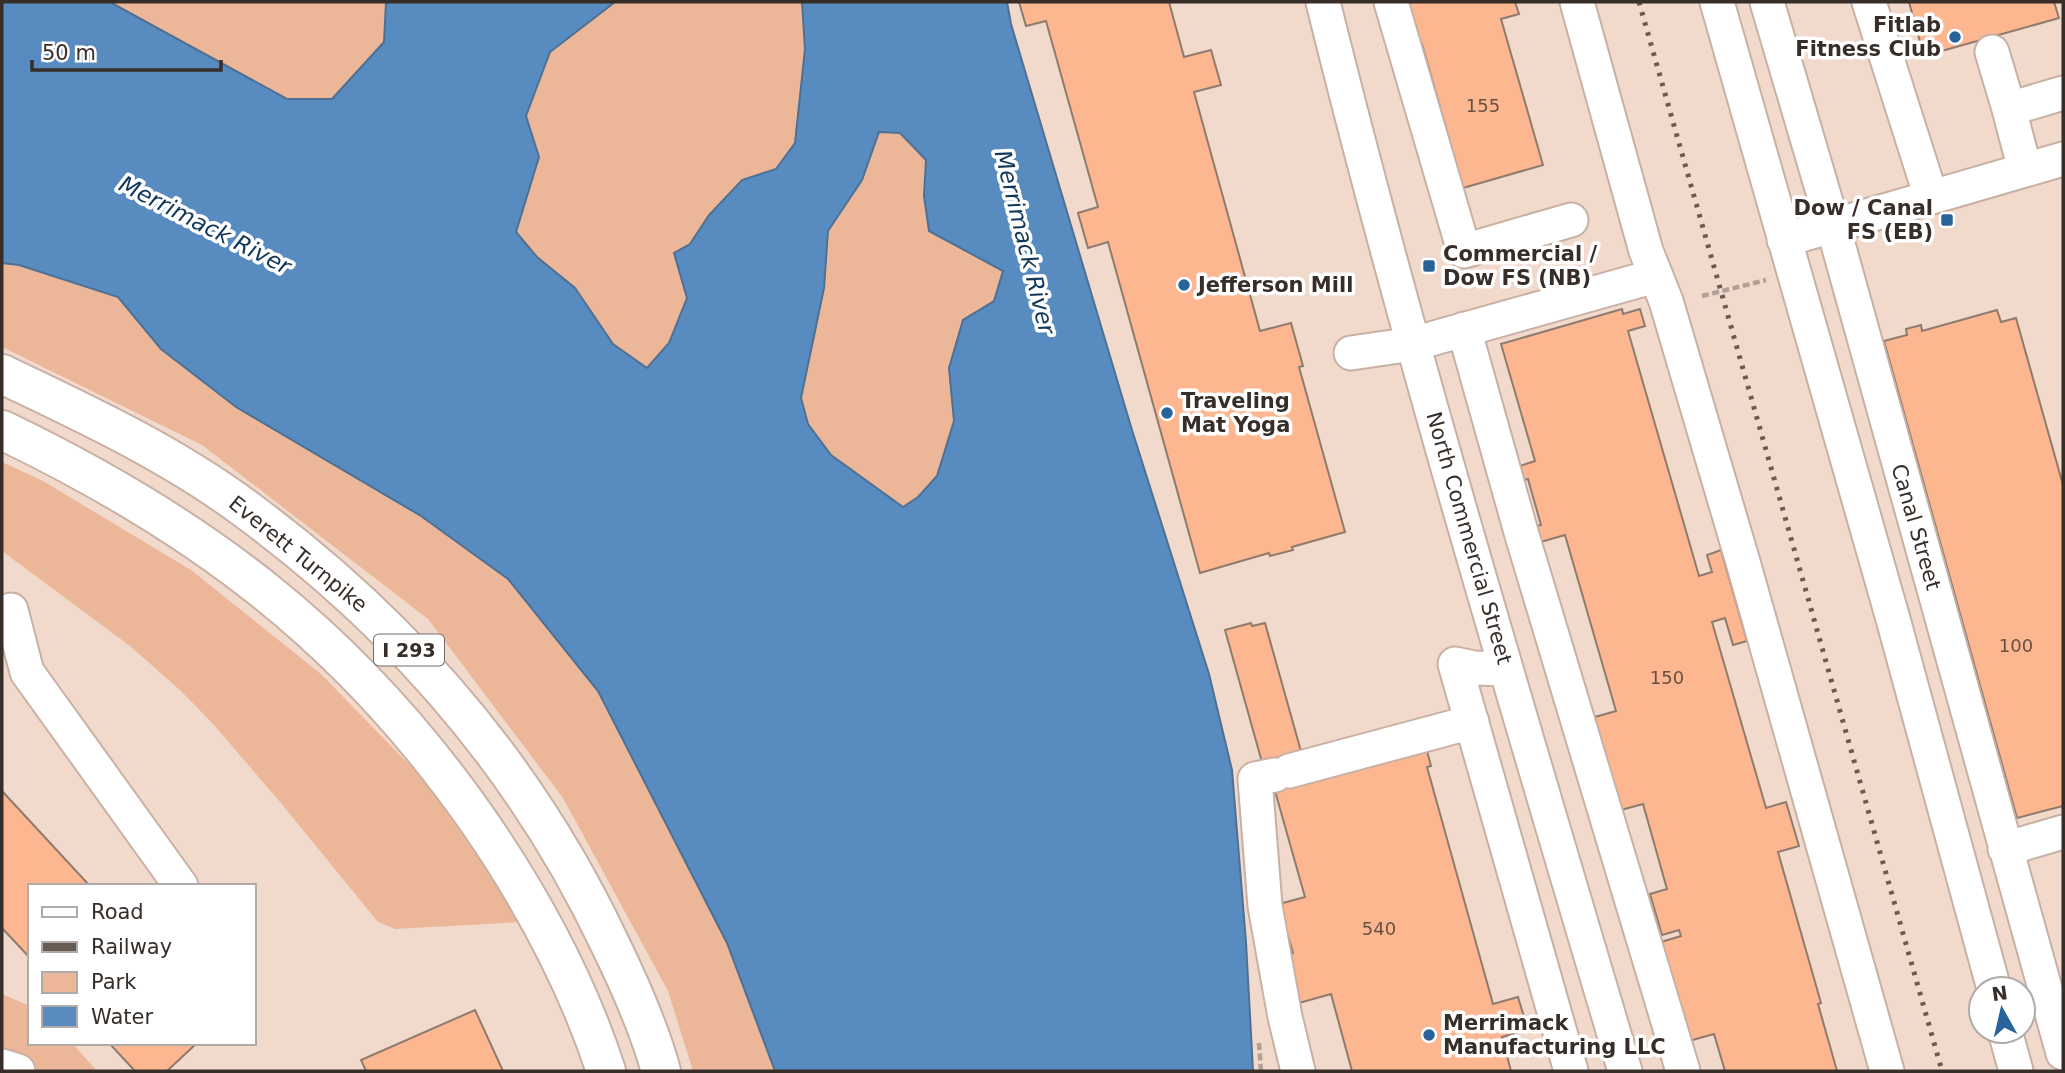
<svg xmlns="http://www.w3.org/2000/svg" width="2065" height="1073" font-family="'DejaVu Sans',sans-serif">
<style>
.green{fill:#ecb799}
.water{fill:#588cc0;stroke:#4e7093;stroke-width:2;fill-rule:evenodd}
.building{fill:#fdb790;stroke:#8f7a6e;stroke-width:2}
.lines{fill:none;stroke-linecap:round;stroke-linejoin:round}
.minor-casing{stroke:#c8b1a4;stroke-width:37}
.highway-casing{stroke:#c8b1a4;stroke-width:42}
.path{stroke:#b29f95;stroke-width:4.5;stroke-dasharray:7 3.5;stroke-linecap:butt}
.minor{stroke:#fff;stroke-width:33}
.highway{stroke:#fff;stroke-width:38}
.rail{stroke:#685b54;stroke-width:5;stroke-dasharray:3.5 7;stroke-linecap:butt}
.poi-dot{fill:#28639a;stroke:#fff;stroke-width:2.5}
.labels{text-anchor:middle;stroke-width:7;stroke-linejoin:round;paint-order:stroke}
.number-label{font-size:18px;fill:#685043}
.shield{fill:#fff;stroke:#736d69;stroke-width:2}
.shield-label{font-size:19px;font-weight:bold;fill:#372e29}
.poi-label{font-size:21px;font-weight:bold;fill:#372e29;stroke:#fff;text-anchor:start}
.street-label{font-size:21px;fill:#372e29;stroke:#fff}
.water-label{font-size:23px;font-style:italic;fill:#11375b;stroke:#fff}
</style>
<rect width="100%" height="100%" fill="#f1d9cc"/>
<path class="green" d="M 110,2 L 385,2 L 384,42 L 332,99 L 287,99 Z
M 615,2 L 802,2 L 805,49 L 795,143 L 776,169 L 742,180 L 709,215 L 690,244 L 675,253 L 687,297 L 669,343 L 647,368 L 613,344 L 575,288 L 537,257 L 516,232 L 539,157 L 526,116 L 550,52 Z
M 879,132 L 900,133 L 926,160 L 924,196 L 969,254 L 1003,271 L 994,301 L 963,320 L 949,368 L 954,421 L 937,476 L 918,497 L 903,507 L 831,455 L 808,424 L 801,398 L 824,288 L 828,231 L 862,180 Z
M 2,263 L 19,265 L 118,297 L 161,349 L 421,516 L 508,579 L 598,691 L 727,943 L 775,1071 L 693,1071 L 668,991 L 563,798 L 428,619 L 202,445 L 2,347 Z
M 2,462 L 43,481 L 191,570 L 321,674 L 426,782 L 522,922 L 395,929 L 378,922 L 280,802 L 214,725 L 181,691 L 130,646 L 2,551 Z
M 2,994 L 30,1006 L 30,1043 L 72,1043 L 97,1071 L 39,1071 L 34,1066 L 2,1051 Z"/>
<path class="water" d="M 2,2 L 110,2 L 287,99 L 332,99 L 384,42 L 386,2 L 615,2 L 550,52 L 526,116 L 539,157 L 516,232 L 537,257 L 575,288 L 613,344 L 647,368 L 669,343 L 687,298 L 674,253 L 690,244 L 709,215 L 742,180 L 776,169 L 795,143 L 805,49 L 802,2 L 1007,2 L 1011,24 L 1132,430 L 1209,674 L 1232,770 L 1246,942 L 1253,1071 L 775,1071 L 727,943 L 598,691 L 508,579 L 421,516 L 236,407 L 161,349 L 118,297 L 19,265 L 2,263 ZM 879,132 L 900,133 L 926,160 L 924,196 L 929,231 L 1003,271 L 994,301 L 963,320 L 949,368 L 954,421 L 937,476 L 918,497 L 903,507 L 831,455 L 808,424 L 801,398 L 824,288 L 828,231 L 862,180 Z"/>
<path class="building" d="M 1019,2 L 1169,2 L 1184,57 L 1211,50 L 1221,85 L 1194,92 L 1260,331 L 1291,323 L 1303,366 L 1299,367 L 1345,532 L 1292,547 L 1293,550 L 1270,556 L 1269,553 L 1200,573 L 1108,242 L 1088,248 L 1078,213 L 1098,207 L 1046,21 L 1026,26 Z
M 1410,2 L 1515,2 L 1519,14 L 1501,19 L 1543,165 L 1463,188 L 1422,44 L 1411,48 L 1401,6 L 1410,4 Z
M 1909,2 L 2054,2 L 2059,18 L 1924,56 Z
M 1622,309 L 1623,314 L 1640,309 L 1645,326 L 1628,331 L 1699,576 L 1712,572 L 1707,555 L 1721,550 L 1747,641 L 1733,645 L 1725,618 L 1712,622 L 1766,808 L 1786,802 L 1799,846 L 1778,852 L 1821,1003 L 1818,1004 L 1837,1071 L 1725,1071 L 1714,1034 L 1689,1041 L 1661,942 L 1681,936 L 1679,930 L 1662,935 L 1650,894 L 1667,889 L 1643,804 L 1621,810 L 1588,719 L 1616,711 L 1565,535 L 1537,543 L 1532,527 L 1541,525 L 1528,479 L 1524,480 L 1520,466 L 1535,461 L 1501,344 Z
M 1997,310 L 2001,322 L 2016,318 L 2063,485 L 2063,806 L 2017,818 L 1884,341 L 1907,335 L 1906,329 L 1921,325 L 1922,331 Z
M 1251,623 L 1252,626 L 1265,623 L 1304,762 L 1265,773 L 1225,630 Z
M 1422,750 L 1427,751 L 1431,766 L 1427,767 L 1493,1004 L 1518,997 L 1528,1030 L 1502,1037 L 1511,1071 L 1352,1071 L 1331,994 L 1299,1003 L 1285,955 L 1293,953 L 1279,904 L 1305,897 L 1275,791 Z
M 2,791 L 90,886 L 30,886 L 30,958 L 2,928 Z
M 475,1010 L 503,1071 L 366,1071 L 361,1060 Z
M 109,1043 L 197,1043 L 167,1071 L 135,1071 Z"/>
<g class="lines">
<g class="minor-casing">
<path id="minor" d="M 1323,2 C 1412,361 1520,716 1625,1071
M 1391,2 L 1464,251 L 1571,220
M 1577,2 L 1646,251 L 1666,301 L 1743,562 L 1887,1071
M 1717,2 L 1893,619 L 1994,989
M 1767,2 L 1833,226 L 2063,1053
M 1869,2 L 1931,197
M 1992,52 L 2009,109
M 2025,170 L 2009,109 L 2063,93
M 1784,240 L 2063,159
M 1464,329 L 1521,532 L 1683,1071
M 1351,353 L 1413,344 L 1655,276
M 11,610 L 27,672 L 181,886
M 1506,669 L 1474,668 L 1455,664 L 1571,1071
M 1289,771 L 1472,722
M 1275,775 L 1255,779 L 1265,906 L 1285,1017 L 1298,1071
M 2005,849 L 2063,832
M 2005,1031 L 2016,1071
M 2,1066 L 18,1071"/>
</g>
<g class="highway-casing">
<path id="highway" d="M 2,374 C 86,414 172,454 247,510 C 403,625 527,768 610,944 C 630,985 649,1027 661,1071
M 2,430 C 202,526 351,638 479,822 C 532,899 577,982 606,1071"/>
</g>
<path class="path" d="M 1702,296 L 1766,280
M 1259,1043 L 1261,1071"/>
<use href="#minor" class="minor"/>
<use href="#highway" class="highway"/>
<path class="rail" d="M 1639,2 L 1942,1071"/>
</g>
<g class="poi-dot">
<circle cx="1955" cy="37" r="7"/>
<rect x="1940" y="213" width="14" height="14" rx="3.5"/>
<rect x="1422" y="259" width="14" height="14" rx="3.5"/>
<circle cx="1184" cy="285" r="7"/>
<circle cx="1167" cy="413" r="7"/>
<circle cx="1429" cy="1035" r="7"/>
</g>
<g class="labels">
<g class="number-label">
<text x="1483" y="112">155</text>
<text x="2016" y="652">100</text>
<text x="1667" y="684">150</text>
<text x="1379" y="935">540</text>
</g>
<rect class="shield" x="374" y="634.5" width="70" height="31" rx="5"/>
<g class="shield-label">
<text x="409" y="657">I 293</text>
</g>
<g class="poi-label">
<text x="1941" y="32" text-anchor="end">Fitlab<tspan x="1941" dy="24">Fitness Club</tspan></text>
<text x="1933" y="215" text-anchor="end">Dow / Canal<tspan x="1933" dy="24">FS (EB)</tspan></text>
<text x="1443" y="261">Commercial /<tspan x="1443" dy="24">Dow FS (NB)</tspan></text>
<text x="1198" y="292">Jefferson Mill</text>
<text x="1181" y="408">Traveling<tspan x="1181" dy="24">Mat Yoga</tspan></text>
<text x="1443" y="1030">Merrimack<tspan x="1443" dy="24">Manufacturing LLC</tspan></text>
</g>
<g class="street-label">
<text transform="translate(1916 527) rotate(74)" y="7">Canal Street</text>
<text transform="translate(1469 538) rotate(74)" y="7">North Commercial Street</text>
<text transform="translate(298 554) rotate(39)" y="7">Everett Turnpike</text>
</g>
<g class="water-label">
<text transform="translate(205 225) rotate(27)" y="8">Merrimack River</text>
<text transform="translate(1025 242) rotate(76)" y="8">Merrimack River</text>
</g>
</g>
<rect width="2065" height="1073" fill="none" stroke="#372e29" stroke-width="7"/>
<rect x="28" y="884" width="228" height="161" fill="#ffffff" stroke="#afaba9" stroke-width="2"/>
<rect x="42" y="907" width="35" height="10" fill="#ffffff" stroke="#afaba9" stroke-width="2"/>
<text x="91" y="919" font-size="21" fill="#372e29">Road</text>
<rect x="42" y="942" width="35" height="10" fill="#685b54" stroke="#afaba9" stroke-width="2"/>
<text x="91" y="954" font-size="21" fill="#372e29">Railway</text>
<rect x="42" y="972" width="35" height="21" fill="#ecb799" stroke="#afaba9" stroke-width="2"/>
<text x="91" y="989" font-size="21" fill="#372e29">Park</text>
<rect x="42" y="1006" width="35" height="21" fill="#588cc0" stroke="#afaba9" stroke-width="2"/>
<text x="91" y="1024" font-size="21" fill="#372e29">Water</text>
<g transform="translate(2002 1010) rotate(352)"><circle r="33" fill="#ffffff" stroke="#afaba9" stroke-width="2"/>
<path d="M0-5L12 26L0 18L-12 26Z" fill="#28639a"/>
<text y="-10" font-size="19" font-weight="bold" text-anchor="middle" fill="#372e29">N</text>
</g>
<path d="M32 60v10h189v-10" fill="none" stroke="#372e29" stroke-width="3.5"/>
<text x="42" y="60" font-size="21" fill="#372e29" stroke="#ffffff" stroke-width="5" paint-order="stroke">50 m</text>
</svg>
